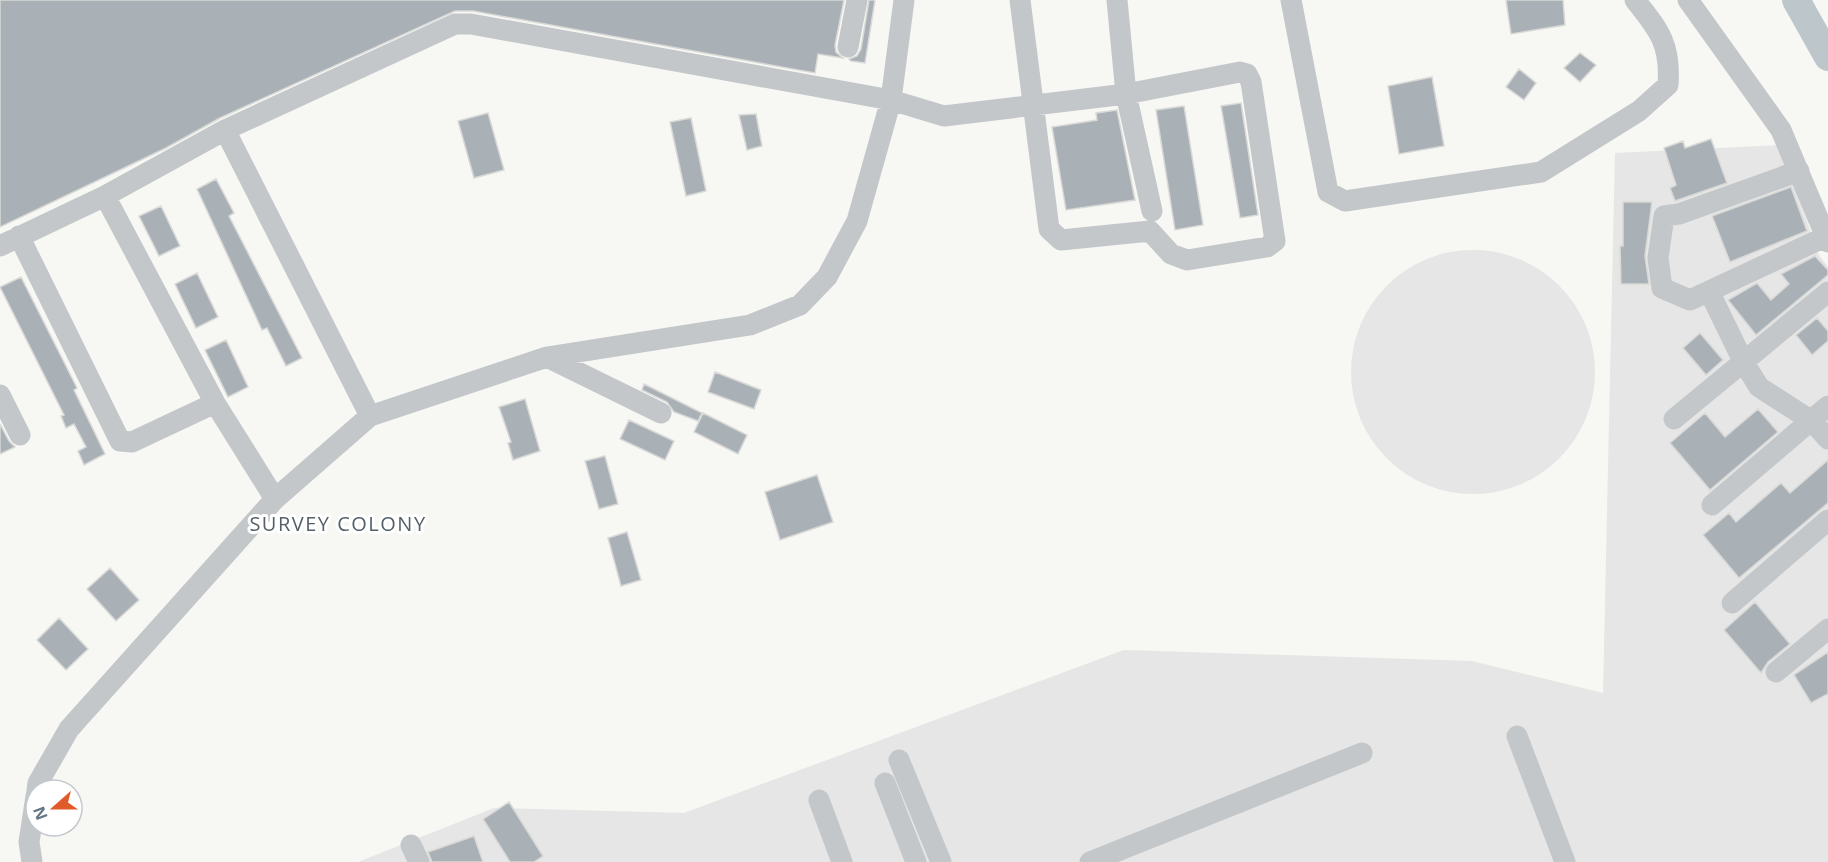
<svg xmlns="http://www.w3.org/2000/svg" width="1828" height="862" font-family="'Open Sans',sans-serif">
<style>
.built{fill:#e5e6e5}
.lines{fill:none;stroke-linecap:round;stroke-linejoin:round}
.river{stroke:#bcc6cb;stroke-width:28}
.building{fill:#a9b1b7;stroke:#d9d9d7;stroke-width:1.5}
.minor{stroke:#c3c7ca;stroke-width:21}
.labels{text-anchor:middle;stroke-width:6;stroke-linejoin:round;paint-order:stroke}
.neighbourhood-label{font-size:20px;letter-spacing:1.5px;fill:#54606a;stroke:#fff}
</style>
<rect width="100%" height="100%" fill="#f7f7f4"/>
<path class="built" d="M 1780,145 L 1819,255 L 1828,267 L 1828,862 L 358,862 L 494,808 L 684,813 L 1124,650 L 1472,661 L 1603,693 L 1615,153 Z
M1351 372a122 122 0 1 1 244 0a122 122 0 1 1-244 0Z"/>
<g class="lines">
<path class="river" d="M 1796,0 L 1828,57"/>
</g>
<path class="building" d="M 0,0 L 844,0 L 835,45 L 836,52 L 843,58 L 818,54 L 815,73 L 473,11 L 455,11 L 220,118 L 166,148 L 0,227 Z
M 869,0 L 875,0 L 865,63 L 851,61 L 849,59 L 857,56 L 861,49 Z
M 1506,0 L 1563,0 L 1565,25 L 1511,34 Z
M 1580,53 L 1596,65 L 1580,82 L 1564,68 Z
M 1519,69 L 1536,83 L 1524,100 L 1506,87 Z
M 1432,77 L 1444,146 L 1399,154 L 1388,86 Z
M 1241,103 L 1258,215 L 1240,218 L 1221,106 Z
M 1184,106 L 1203,225 L 1175,230 L 1156,110 Z
M 1117,110 L 1135,200 L 1066,210 L 1052,127 L 1097,120 L 1096,113 Z
M 488,113 L 504,170 L 474,178 L 458,121 Z
M 756,114 L 762,146 L 747,150 L 739,115 Z
M 691,118 L 706,191 L 686,196 L 670,122 Z
M 1711,139 L 1727,183 L 1675,201 L 1670,188 L 1676,185 L 1664,148 L 1683,141 L 1685,148 Z
M 216,179 L 234,213 L 229,216 L 302,358 L 286,366 L 267,328 L 262,330 L 197,189 Z
M 1791,187 L 1807,231 L 1730,262 L 1712,216 Z
M 1623,202 L 1652,202 L 1645,256 L 1649,284 L 1621,284 L 1620,246 L 1623,246 Z
M 161,206 L 180,246 L 159,256 L 139,216 Z
M 1815,256 L 1828,270 L 1828,275 L 1756,335 L 1728,300 L 1757,283 L 1771,300 L 1789,284 L 1781,274 Z
M 197,273 L 218,317 L 196,328 L 175,284 Z
M 21,277 L 77,388 L 74,390 L 105,454 L 84,465 L 78,451 L 86,447 L 74,424 L 66,428 L 61,416 L 64,415 L 0,287 Z
M 1817,318 L 1828,331 L 1828,341 L 1812,355 L 1796,335 Z
M 1700,333 L 1723,360 L 1706,375 L 1683,348 Z
M 226,340 L 248,387 L 228,397 L 205,350 Z
M 715,372 L 761,390 L 754,409 L 708,392 Z
M 644,384 L 702,413 L 698,421 L 674,412 L 667,402 L 642,390 Z
M 525,399 L 540,451 L 513,460 L 508,443 L 511,442 L 499,407 Z
M 1758,409 L 1778,432 L 1710,490 L 1670,443 L 1705,413 L 1725,437 Z
M 703,413 L 747,435 L 738,454 L 694,432 Z
M 629,420 L 674,441 L 665,460 L 620,439 Z
M 0,424 L 9,441 L 15,447 L 0,454 Z
M 605,456 L 618,504 L 599,509 L 585,461 Z
M 1828,460 L 1828,503 L 1739,578 L 1703,535 L 1729,513 L 1736,522 L 1781,483 L 1790,493 Z
M 817,475 L 833,522 L 780,540 L 765,492 Z
M 627,532 L 641,580 L 621,586 L 608,538 Z
M 110,568 L 139,600 L 116,621 L 87,589 Z
M 1755,602 L 1790,644 L 1768,662 L 1761,673 L 1724,630 Z
M 59,618 L 88,649 L 66,670 L 37,640 Z
M 1828,652 L 1828,694 L 1811,703 L 1794,675 Z
M 509,802 L 543,856 L 534,862 L 510,862 L 483,819 Z
M 474,836 L 483,862 L 432,862 L 428,852 Z"/>
<g class="lines">
<path class="minor" d="M 1117,0 L 1126,94 L 1152,211
M 1291,0 L 1328,192 L 1345,201 L 1541,172 L 1639,111 L 1668,85 C 1671,44 1659,30 1635,0
M 1688,0 L 1781,130 L 1828,242
M 848,47 L 857,0
M 225,130 L 370,416
M 1799,171 L 1679,214 L 1664,216 L 1658,258 L 1662,288 L 1690,300 L 1825,237
M 105,196 L 215,403 L 275,499
M 19,236 L 120,441 L 132,442 L 215,403
M 0,246 L 105,196 L 225,130 L 455,24 L 471,24 L 891,100 L 944,116 L 1126,94 L 1240,72 L 1247,74 L 1251,82 L 1275,241 L 1267,247 L 1187,260 L 1171,254 L 1150,231 L 1061,240 L 1049,229 L 1020,0
M 1709,291 L 1743,361 L 1759,387 L 1812,421 L 1828,439
M 547,357 L 661,413
M 0,395 L 20,435
M 1674,419 L 1828,292
M 1712,505 L 1828,406
M 1732,603 L 1828,520
M 1776,672 L 1828,629
M 1517,736 L 1565,862
M 899,760 L 941,862
M 885,783 L 916,862
M 37,790 L 38,783 L 69,729 L 275,499 L 370,416 L 547,357 L 750,325 L 800,305 L 827,277 L 857,221 L 891,100 L 904,0
M 819,800 L 842,862
M 411,845 L 419,862
M 32,862 L 29,842 L 36,796
M 1090,862 L 1362,753"/>
</g>
<g class="labels">
<g class="neighbourhood-label">
<text x="338" y="531">SURVEY COLONY</text>
</g>
</g>
<g transform="translate(54 808) rotate(249)"><circle r="28" fill="#ffffff" stroke="#c2c8ce" stroke-width="1.5"/>
<path d="M0-4.5L10 22L0 15L-10 22Z" fill="#e15a2a"/>
<text y="-9" font-size="16" font-weight="bold" text-anchor="middle" fill="#667685">N</text>
</g>
</svg>
